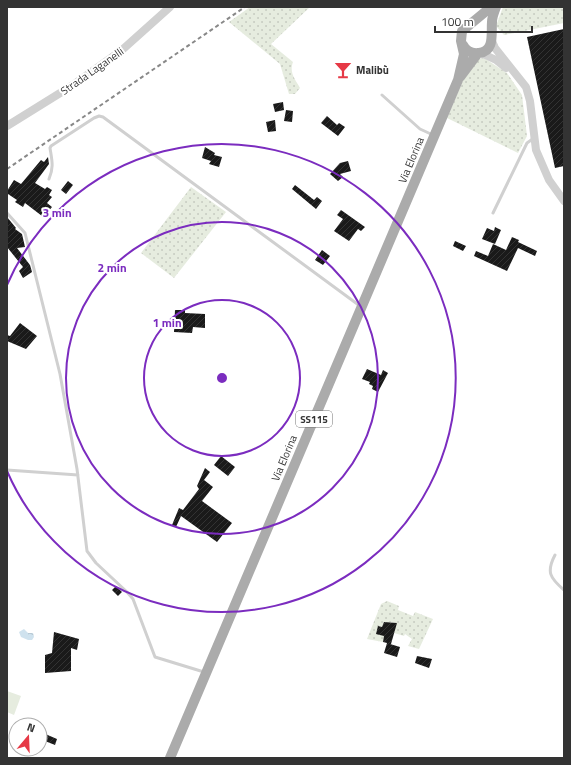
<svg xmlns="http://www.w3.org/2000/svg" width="571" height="765" font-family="'Titillium Web',sans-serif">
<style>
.green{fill:url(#green-dots)}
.pitch{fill:#e6ecdf}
.water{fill:url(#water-ripples)}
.building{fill:url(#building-hatch)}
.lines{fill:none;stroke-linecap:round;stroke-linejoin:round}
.service{stroke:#d0d0d0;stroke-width:3}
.tertiary{stroke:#d0d0d0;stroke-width:8}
.primary{stroke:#ababab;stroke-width:10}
.rail{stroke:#888;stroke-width:2;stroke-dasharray:4 3;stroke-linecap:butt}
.ring{fill:none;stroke:#7b2cbf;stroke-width:2}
.labels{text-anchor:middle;stroke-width:4;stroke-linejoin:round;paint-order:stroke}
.shield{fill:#fff;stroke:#707070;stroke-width:1}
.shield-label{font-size:10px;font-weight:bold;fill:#333}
.poi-label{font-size:11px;font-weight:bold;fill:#333;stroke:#fff;text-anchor:start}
.street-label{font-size:11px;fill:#333;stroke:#fff}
.centre{fill:#7b2cbf;stroke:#fff;stroke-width:2}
.ring-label{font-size:12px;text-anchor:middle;font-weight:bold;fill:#7b2cbf;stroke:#fff;stroke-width:4;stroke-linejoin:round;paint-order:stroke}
</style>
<defs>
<pattern id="green-dots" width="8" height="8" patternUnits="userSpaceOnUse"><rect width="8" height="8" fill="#e6ecdf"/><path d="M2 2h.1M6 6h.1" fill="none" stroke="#c6cbc0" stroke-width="1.8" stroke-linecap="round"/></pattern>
<pattern id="water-ripples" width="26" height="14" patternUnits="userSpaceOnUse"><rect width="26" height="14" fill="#cfe2ee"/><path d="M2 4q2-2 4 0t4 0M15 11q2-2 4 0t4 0" fill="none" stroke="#b2c2cd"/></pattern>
<pattern id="building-hatch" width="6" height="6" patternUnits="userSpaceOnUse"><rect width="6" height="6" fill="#1a1a1a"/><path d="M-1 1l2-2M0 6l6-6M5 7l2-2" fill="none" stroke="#333"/></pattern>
</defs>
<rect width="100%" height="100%" fill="#fff"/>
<path class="green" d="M 250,7 L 310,7 L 271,44 L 293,62 C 289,73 295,79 300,88 L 295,94 L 289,94 L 280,64 L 229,22 Z
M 503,7 L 564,7 L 564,23 L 504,35 L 496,26 Z
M 484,58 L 507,73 L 522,95 L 527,136 L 518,153 L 447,118 L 464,78 L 477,59 Z
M 191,187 L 226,212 L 174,278 L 141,253 Z
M 387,601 L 399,606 L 398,610 L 413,616 L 415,612 L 433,619 L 419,649 L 408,646 L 412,639 L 405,634 L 404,636 L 394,633 L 396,623 L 390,622 L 389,623 L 384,622 L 382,627 L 378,626 L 385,635 L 383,642 L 367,639 L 381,604 Z"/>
<path class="pitch" d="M 7,691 L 21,696 L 14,715 L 7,712 Z"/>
<path class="water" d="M 24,629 L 28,633 L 33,633 L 34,637 L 32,640 L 28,640 L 21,637 L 19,632 Z"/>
<path class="building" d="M 564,29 L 564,166 L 555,168 L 527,37 Z
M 283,102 L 284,110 L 275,112 L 273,104 Z
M 286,110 L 293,111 L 292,122 L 284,121 Z
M 327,116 L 337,125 L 339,123 L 345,127 L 338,136 L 321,123 Z
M 275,120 L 276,131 L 268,132 L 266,122 Z
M 205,147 L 215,153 L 214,155 L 222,157 L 219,167 L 209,164 L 211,161 L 202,158 Z
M 48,157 L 49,164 L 35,183 L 45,189 L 47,187 L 52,190 L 49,195 L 52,197 L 47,203 L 52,207 L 46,214 L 45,213 L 42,216 L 25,203 L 23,207 L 15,202 L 17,200 L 8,194 L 7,191 L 14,180 L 21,184 L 41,160 L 44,162 Z
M 348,161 L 351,171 L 340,174 L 343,177 L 338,181 L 330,174 L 340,163 Z
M 68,181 L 73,185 L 66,194 L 61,190 Z
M 295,185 L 314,200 L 317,197 L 322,201 L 316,209 L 292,189 Z
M 341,210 L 365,227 L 361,231 L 358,229 L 349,241 L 334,231 L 343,219 L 337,215 Z
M 7,217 L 16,228 L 15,229 L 22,234 L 25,247 L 17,248 L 30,265 L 32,272 L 23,278 L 19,271 L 23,267 L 7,247 Z
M 495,227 L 501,230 L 495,244 L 482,239 L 487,228 L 494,231 Z
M 512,237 L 519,240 L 518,242 L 537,251 L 535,256 L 518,248 L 507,271 L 474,256 L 476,251 L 488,256 L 493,244 L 506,250 Z
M 455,241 L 466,246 L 463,251 L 453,246 Z
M 322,250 L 330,256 L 323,265 L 315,260 Z
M 175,310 L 185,310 L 185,313 L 205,314 L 205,328 L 193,327 L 192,333 L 174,332 Z
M 20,323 L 37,336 L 26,349 L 7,341 L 7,335 L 10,336 Z
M 367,369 L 381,375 L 383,370 L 388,373 L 378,392 L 372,389 L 373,386 L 369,384 L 370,382 L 362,379 Z
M 221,456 L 235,467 L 228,476 L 214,465 Z
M 205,468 L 210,472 L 204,480 L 213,487 L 202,501 L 232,523 L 217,542 L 181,516 L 176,527 L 172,525 L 179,508 L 183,510 L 199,489 L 197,486 Z
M 116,586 L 122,592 L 118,596 L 112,590 Z
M 384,622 L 397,623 L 391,644 L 390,644 L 400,647 L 397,657 L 384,653 L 387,643 L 383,642 L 384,636 L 376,634 L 378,626 L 382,627 Z
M 54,632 L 79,639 L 77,650 L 71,648 L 71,671 L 45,673 L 45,655 L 52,653 Z
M 417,656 L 432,659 L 429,668 L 415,663 Z
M 43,733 L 57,739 L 55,745 L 40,739 Z"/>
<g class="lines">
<path class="service" d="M 382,95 L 420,129 L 433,135
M 49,179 C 54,167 52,161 50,148 L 51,146 L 94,118 L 99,116 L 103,117 L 360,306
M 7,213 L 25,233 L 60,374 L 77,469 L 87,551 L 96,563 L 127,592 L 133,599 L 155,657 L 204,672
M 493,213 L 527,143 L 534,138
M 7,470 L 78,475
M 555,555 C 546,572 550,578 564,590"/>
<path class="tertiary" d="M 492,41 L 495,48 L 526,87 L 530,101 L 536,150 L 549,180 L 564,201
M 481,53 L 496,60 L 506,68
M 7,126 L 73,85 L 122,50 L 170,7"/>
<path class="primary" d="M 463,45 C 466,51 472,54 479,53 C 495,51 491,34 492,22 C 492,17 494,12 496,7
M 460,77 L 478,53
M 170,758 L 458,80 L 464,54 L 461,41 L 462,31 L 491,7"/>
<path class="rail" d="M 7,169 L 245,7"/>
</g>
<g class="ring">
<circle cx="222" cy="378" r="78"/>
<circle cx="222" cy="378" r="156"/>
<path d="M7 285A234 234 0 1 1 7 471"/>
</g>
<defs>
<g id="bar-bare" transform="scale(1.38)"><path d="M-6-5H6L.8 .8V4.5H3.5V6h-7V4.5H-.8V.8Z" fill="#e63946" stroke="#fff" stroke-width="2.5" paint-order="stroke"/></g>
</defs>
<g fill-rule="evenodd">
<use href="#bar-bare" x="343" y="70"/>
</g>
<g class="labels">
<rect class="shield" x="296" y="411" width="36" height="16" rx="3"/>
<g class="shield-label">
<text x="314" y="423">SS115</text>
</g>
<g class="poi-label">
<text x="356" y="74">Malibù</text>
</g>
<g class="street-label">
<text transform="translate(92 71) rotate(-35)" y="4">Strada Laganelli</text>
<text transform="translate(411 160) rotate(-67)" y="4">Via Elorina</text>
<text transform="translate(284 458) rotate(-67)" y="4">Via Elorina</text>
</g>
</g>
<circle cx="222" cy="378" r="6" class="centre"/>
<g class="ring-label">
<text x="57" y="217">3 min</text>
<text x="112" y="272">2 min</text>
<text x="167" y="327">1 min</text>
</g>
<rect width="571" height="765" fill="none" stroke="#333333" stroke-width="16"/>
<g transform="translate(28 737) rotate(19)"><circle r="19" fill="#ffffff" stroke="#adadad"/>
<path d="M0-3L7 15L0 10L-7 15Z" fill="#e63946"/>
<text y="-6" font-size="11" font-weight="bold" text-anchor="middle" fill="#333333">N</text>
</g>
<path d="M435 26v6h97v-6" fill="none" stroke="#333333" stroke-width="2"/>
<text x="441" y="26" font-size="12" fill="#333333" stroke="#ffffff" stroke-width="3" paint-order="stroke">100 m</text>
</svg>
